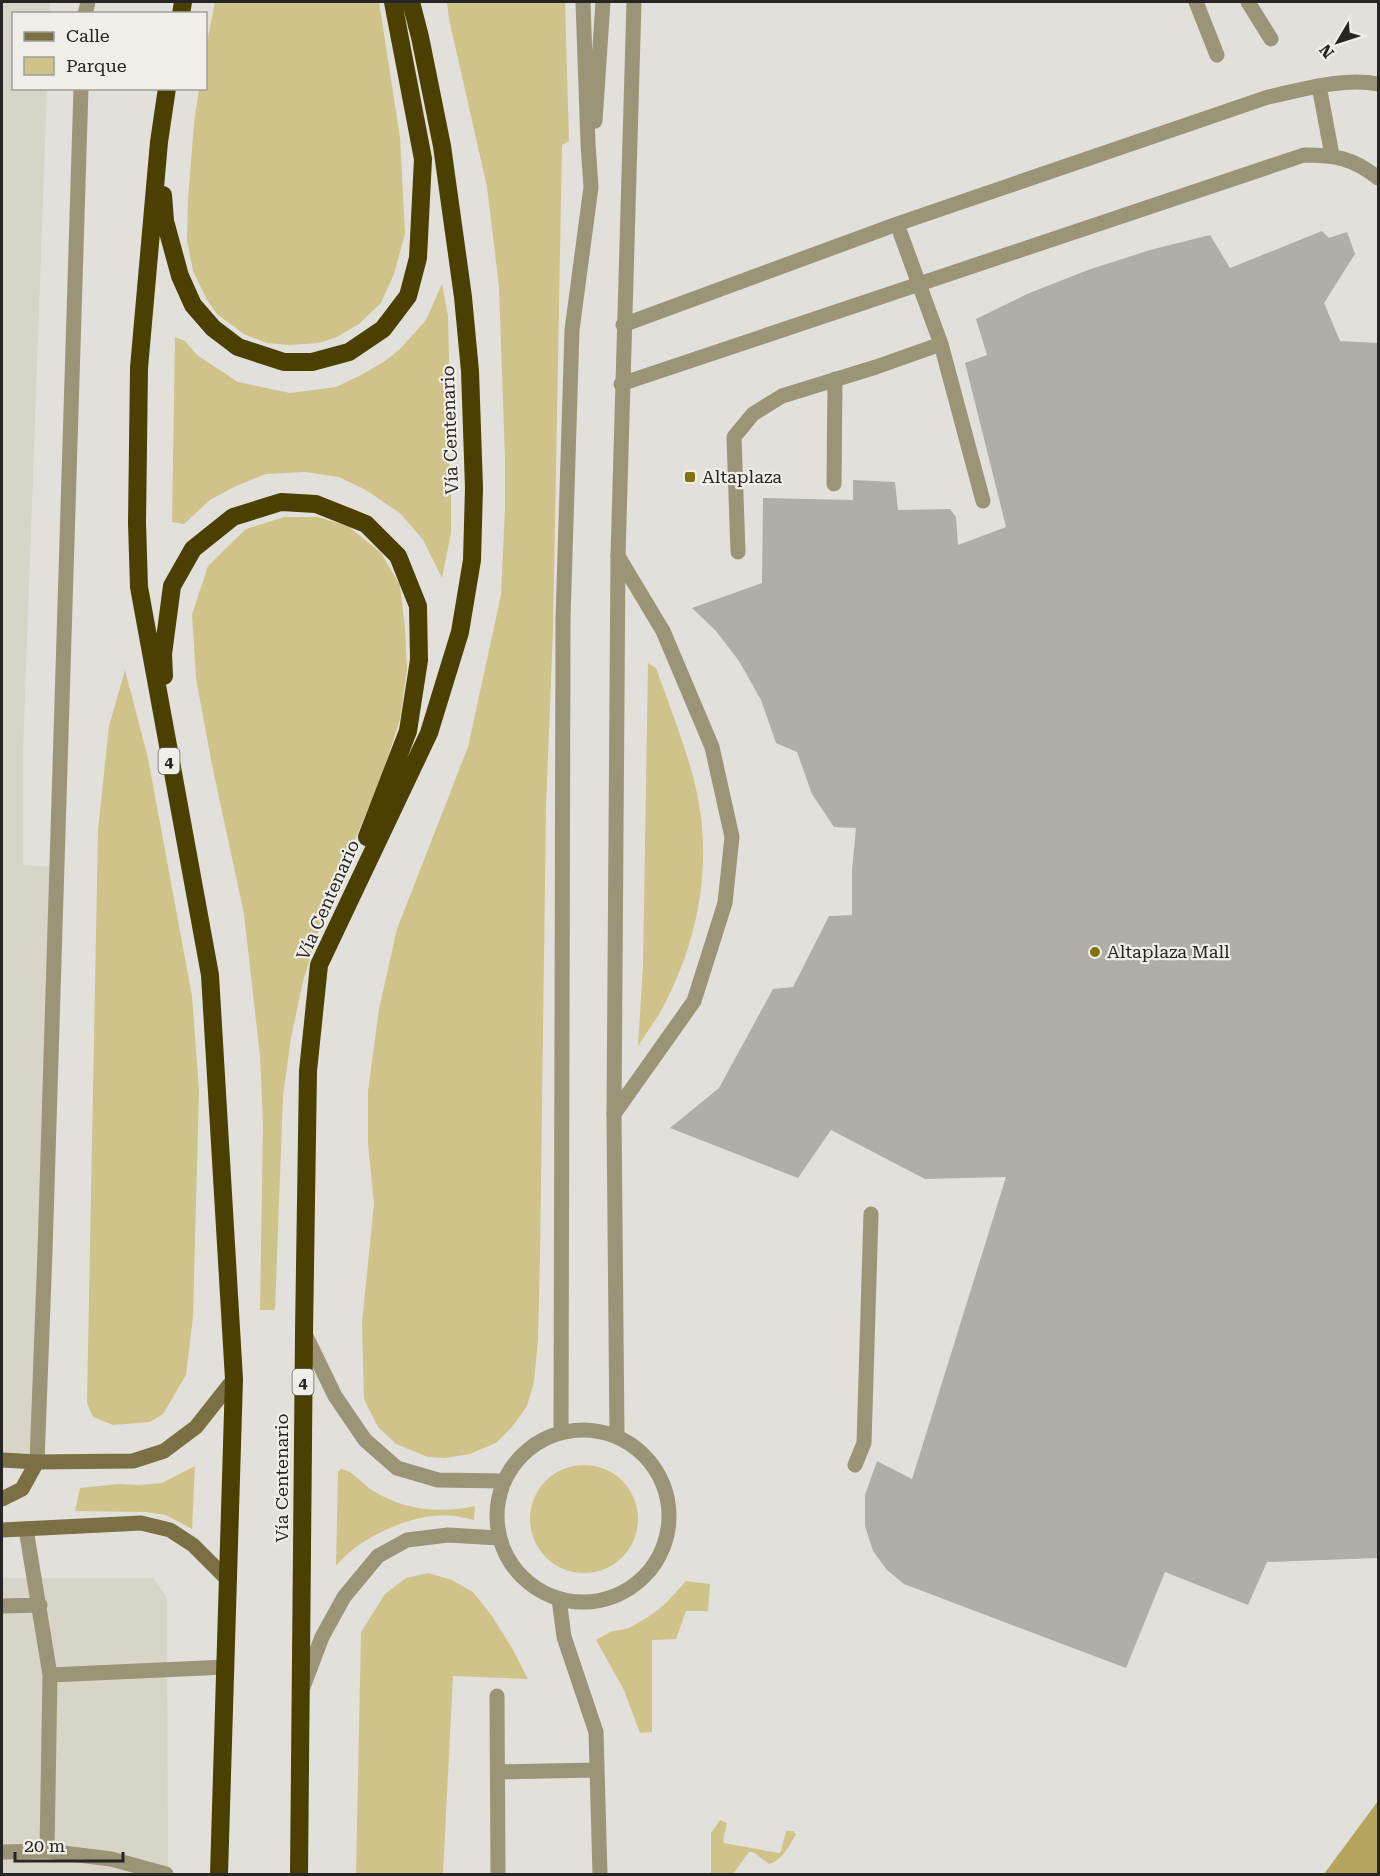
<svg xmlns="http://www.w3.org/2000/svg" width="1380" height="1876" font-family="'Roboto Serif',serif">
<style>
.built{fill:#d7d4c8}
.green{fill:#d0c38a}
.forest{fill:#b4a45c}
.building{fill:#afaea8}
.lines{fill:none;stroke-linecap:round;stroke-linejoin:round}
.lane{stroke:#9b9477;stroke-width:15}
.street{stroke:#9b9477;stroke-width:15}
.secondary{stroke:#7a7043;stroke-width:15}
.highway{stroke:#4b3f01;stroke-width:18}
.poi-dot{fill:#847112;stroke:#efeee8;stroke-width:2}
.labels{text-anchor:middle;stroke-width:4.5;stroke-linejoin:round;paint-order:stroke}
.shield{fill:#efeee8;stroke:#62615e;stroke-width:1.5}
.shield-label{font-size:16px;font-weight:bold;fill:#262523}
.street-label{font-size:18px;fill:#262523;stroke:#efeee8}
.poi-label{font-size:18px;fill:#262523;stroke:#efeee8;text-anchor:start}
</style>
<rect width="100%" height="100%" fill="#e2e0db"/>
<path class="built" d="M 2,2 L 50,2 L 50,13 L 14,14 L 14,88 L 47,89 L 23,751 L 23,865 L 57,867 L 37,1462 L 2,1460 Z
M 2,1578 L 153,1578 L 167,1597 L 168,1874 L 2,1874 Z"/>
<path class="green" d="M 215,2 L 379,2 L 400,137 L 405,234 L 394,274 L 381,303 L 359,324 L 337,337 L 319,343 L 290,345 L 267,343 L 244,334 L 217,314 L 207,300 L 193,271 L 187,240 L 188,200 L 194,123 L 199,89 L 206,88 L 206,47 Z
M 447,2 L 565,2 L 569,141 L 562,145 L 553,630 L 546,808 L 540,1257 L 538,1340 L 534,1382 L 527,1406 L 512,1427 L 496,1443 L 470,1454 L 445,1458 L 428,1457 L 396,1444 L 378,1427 L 364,1399 L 362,1323 L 374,1204 L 368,1144 L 368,1091 L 379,1009 L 397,929 L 468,747 L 501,595 L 505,507 L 505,459 L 499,287 L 487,187 L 449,19 Z
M 442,284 L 448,316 L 450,397 L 448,444 L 451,486 L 451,533 L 442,578 L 423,540 L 401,514 L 366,490 L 339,477 L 305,472 L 266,474 L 236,486 L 210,500 L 184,524 L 172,522 L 175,337 L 185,341 L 197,355 L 238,382 L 290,393 L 336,387 L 361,375 L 385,361 L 400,349 L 426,320 Z
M 284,517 L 318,517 L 348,526 L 381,553 L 400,585 L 405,628 L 407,669 L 400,719 L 382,776 L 325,910 L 303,981 L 291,1038 L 283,1096 L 275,1310 L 260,1310 L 263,1123 L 260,1056 L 244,914 L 212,765 L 196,678 L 192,614 L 208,566 L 246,529 Z
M 648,663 L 656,668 C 673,716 695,768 701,817 C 709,884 694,948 663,1007 C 656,1021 646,1033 638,1046 L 643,966 Z
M 125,670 L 148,758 L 192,996 L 199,1090 L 193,1317 L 186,1375 L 163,1414 L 150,1422 L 113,1425 L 93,1417 L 87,1403 L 98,830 L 109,726 Z
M530 1519a54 54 0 1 1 108 0a54 54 0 1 1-108 0Z
M 195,1466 L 192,1529 L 166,1515 L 145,1512 L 75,1511 L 80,1488 L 118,1484 L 139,1485 L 162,1483 Z
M 341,1469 C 354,1471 361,1483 372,1490 C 402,1510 440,1514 475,1506 L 474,1520 C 468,1519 461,1517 455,1516 C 417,1511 360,1536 336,1566 L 338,1472 Z
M 428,1573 L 452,1580 L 473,1592 L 492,1616 L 512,1648 L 528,1679 L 453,1676 L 443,1874 L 356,1874 L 361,1632 L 385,1594 L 406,1578 Z
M 686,1581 L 710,1584 L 708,1611 L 686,1611 L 676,1639 L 652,1640 L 652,1732 L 640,1733 L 624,1690 L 596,1640 L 610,1632 L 629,1628 L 648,1617 L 664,1605 Z
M 720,1820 L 727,1823 L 723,1840 L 724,1843 L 779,1853 L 781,1851 L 786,1831 L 793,1831 L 796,1834 C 790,1845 782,1861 769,1864 L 753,1852 L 749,1852 L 733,1874 L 711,1874 L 711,1833 Z"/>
<path class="forest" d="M 1378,1801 L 1378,1874 L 1324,1874 Z"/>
<path class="building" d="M 1322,231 L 1329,238 L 1347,232 L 1355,254 L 1324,303 L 1340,341 L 1378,343 L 1378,1558 L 1267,1562 L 1248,1605 L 1165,1572 L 1126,1668 L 904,1584 L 887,1570 L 873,1551 L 865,1526 L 865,1495 L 877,1461 L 912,1479 L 1006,1177 L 925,1179 L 831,1130 L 798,1178 L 670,1128 L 719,1088 L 773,989 L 793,987 L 829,916 L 852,915 L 852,870 L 856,828 L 834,827 L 812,794 L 797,752 L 776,743 L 761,700 L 739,661 L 716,631 L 692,608 L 762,583 L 763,498 L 853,500 L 853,480 L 895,482 L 898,510 L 950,509 L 956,517 L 958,545 L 1006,527 L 965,363 L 987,355 L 976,319 L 1027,294 L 1088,270 L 1150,250 L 1210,235 L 1230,268 Z"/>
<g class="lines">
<path class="lane" d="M 1196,2 L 1217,55
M 1248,2 L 1271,39
M 1319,86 L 1332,155
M 623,325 L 897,224 L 1268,97 C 1301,90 1345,77 1378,84
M 941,344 L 983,501
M 621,384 L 1304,155 C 1335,155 1353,158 1378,178
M 834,484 L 835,379
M 738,552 L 734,437 L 753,414 L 782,396 L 876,367 L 941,344 L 897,224
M 614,1114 L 694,1001 L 725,903 L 732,837 L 712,747 L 663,631 L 618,556
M 855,1465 L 864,1443 L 871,1214
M 26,1529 L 50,1675 L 47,1851 L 111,1859 L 166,1874
M 559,1599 L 564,1637 L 596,1732 L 600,1874
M 2,1606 L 40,1605
M 50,1675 L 226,1667
M 497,1696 L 498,1874
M 498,1772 L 597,1770
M 2,1852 L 47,1851"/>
<path class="street" d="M 85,14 L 88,2
M 595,121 L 603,2
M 305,1334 L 335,1396 L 365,1440 L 397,1468 L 438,1480 L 503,1481
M497 1516a86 86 0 1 1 172 0a86 86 0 1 1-172 0Z
M 561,1432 L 563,619 L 572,330 L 591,187 L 588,144 L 583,2
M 617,1437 L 614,1114 L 618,556 L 634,2
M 37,1462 L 45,1252 L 81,88
M 303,1687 L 322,1637 L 344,1597 L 378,1556 L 407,1540 L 448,1535 L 499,1538"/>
<path class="secondary" d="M 2,1460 L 37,1462 L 133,1461 L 164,1451 L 196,1427 L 234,1379
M 2,1499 L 22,1489 L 37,1462
M 2,1530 L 141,1523 L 170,1530 L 193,1545 L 228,1580"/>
<path class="highway" d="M 181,14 L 183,2
M 167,88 L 159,142 L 139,368 L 137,523 L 139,587 L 210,975 L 234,1379 L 219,1874
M 163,195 L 165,221 L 180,276 L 193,305 L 213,328 L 238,347 L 284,362 L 312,362 L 349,352 L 383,329 L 408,296 L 418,258 L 423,159 L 393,2
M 164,676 L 163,654 L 172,586 L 193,549 L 233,517 L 281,502 L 316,504 L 366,524 L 398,556 L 418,606 L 419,660 L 408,731 L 367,837
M 299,1874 L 304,1333 L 308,1071 L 319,965 L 429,733 L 460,632 L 472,560 L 474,488 L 470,371 L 463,297 L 442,146 L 420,37 L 411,2"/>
</g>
<g class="poi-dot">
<rect x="684" y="471" width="12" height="12" rx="3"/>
<circle cx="1095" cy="952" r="6"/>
</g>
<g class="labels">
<g class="shield">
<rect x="158.5" y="748" width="21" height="26" rx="4.5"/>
<rect x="292.5" y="1369" width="21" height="26" rx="4.5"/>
</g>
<g class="shield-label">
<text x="169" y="767">4</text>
<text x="303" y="1388">4</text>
</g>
<g class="street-label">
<text transform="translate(450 430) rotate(-92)" y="6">Vía Centenario</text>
<text transform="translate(328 900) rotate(-66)" y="6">Vía Centenario</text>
<text transform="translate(282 1478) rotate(-90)" y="6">Vía Centenario</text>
</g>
<g class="poi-label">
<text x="702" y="483">Altaplaza</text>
<text x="1107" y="958">Altaplaza Mall</text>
</g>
</g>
<rect width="1380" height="1876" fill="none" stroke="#262523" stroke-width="6"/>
<rect x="12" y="12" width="195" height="78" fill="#efeee8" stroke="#9f9e99" stroke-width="1.5"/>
<rect x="24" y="32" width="30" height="9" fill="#7a7043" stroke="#9f9e99" stroke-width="1.5"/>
<text x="66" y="42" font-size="18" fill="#262523">Calle</text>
<rect x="24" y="57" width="30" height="18" fill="#d0c38a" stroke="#9f9e99" stroke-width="1.5"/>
<text x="66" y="72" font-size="18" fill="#262523">Parque</text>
<g transform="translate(1338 42) rotate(231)" stroke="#efeee8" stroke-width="4.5" paint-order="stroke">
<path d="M0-4.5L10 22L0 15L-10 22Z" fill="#262523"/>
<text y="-9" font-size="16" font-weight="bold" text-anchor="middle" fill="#262523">N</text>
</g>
<path d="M15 1852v9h108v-9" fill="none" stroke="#262523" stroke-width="3"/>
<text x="24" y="1852" font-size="18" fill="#262523" stroke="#efeee8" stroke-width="4.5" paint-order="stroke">20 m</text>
</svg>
